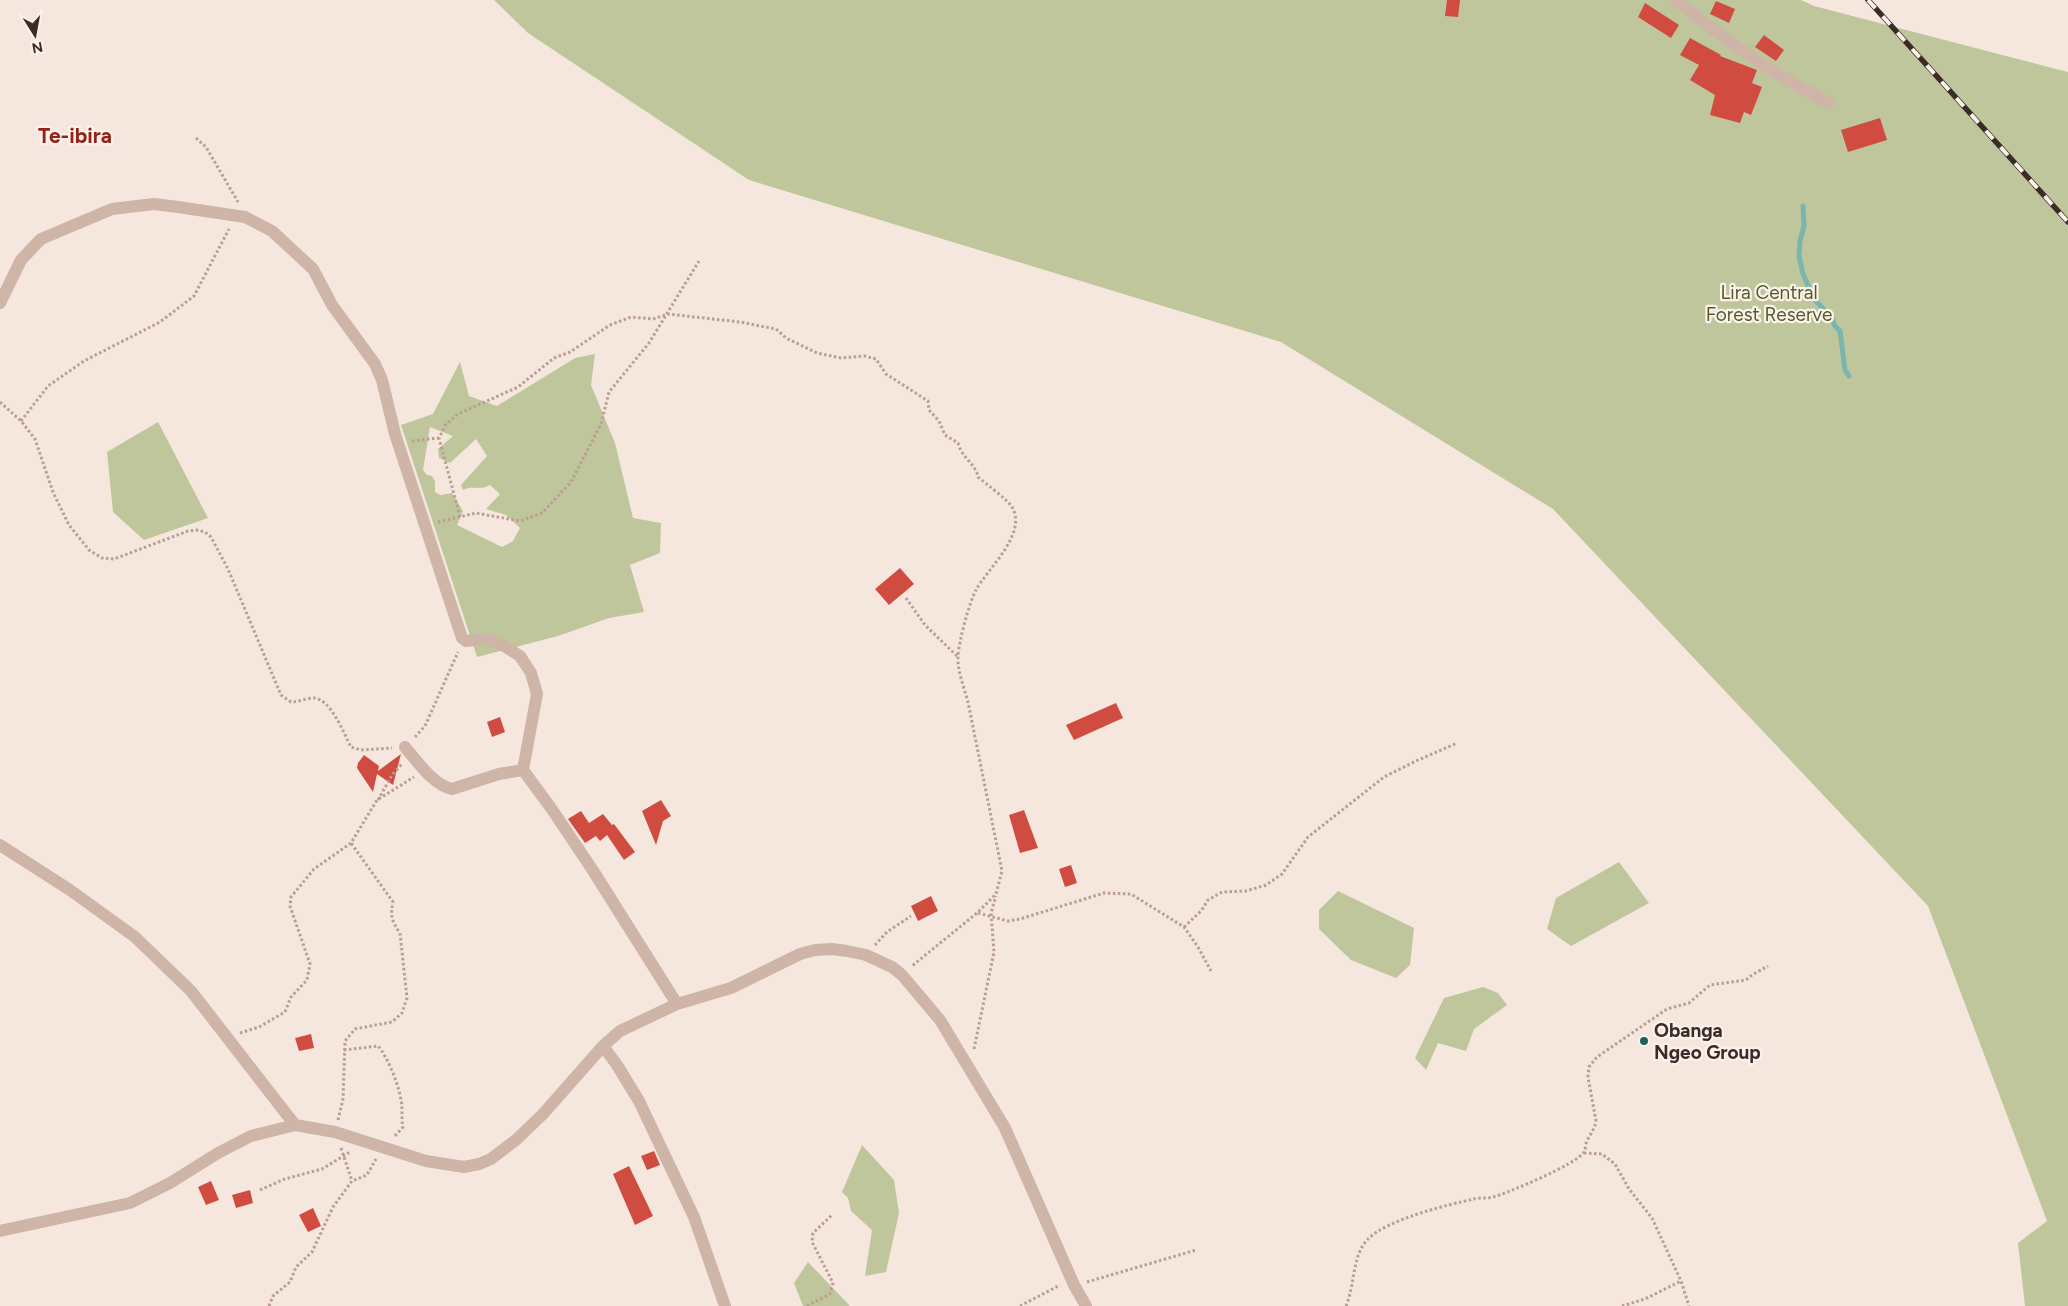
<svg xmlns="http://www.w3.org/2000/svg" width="2068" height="1306" font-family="Figtree,sans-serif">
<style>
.green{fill:#bfc69c;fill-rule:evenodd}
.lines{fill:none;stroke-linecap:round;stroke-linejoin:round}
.stream{stroke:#7ab5ae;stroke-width:5}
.building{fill:#d14c40}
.path{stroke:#bb9d92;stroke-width:3;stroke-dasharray:2.5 2.5;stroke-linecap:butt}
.street{stroke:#cfb4a8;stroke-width:12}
.rail-casing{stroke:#3b2c29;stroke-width:5.5}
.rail{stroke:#fcf2eb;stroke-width:4;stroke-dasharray:11;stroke-linecap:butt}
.poi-dot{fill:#1a625b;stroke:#fcf2eb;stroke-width:2}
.labels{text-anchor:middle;stroke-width:4.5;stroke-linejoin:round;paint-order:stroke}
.park-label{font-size:19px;fill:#525c2a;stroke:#fcf2eb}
.poi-label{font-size:19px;font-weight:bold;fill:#3b2c29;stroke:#fcf2eb;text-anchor:start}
.quarter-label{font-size:21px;font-weight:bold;fill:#932319;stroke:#fcf2eb}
</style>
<rect width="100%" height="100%" fill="#f5e7de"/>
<path class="green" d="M 494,0 L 1801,0 L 1814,6 L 2068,72 L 2068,1306 L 2025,1306 L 2018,1243 L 2047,1221 L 1928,906 L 1553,509 L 1281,342 L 749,180 L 528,33 Z
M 595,354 L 591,385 L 615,443 L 633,518 L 661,523 L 660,553 L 630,565 L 644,612 L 609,618 L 558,636 L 477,657 L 401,425 L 433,414 L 460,362 L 469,396 L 497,406 L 575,358 ZM 430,427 L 453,436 L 438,449 L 439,458 L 450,463 L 476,439 L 487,456 L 461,485 L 463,490 C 472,485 479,491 490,485 L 500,494 L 486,509 L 506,515 L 520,528 L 513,541 L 502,547 L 457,525 L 463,511 L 452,493 L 440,495 L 435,492 L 435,481 L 432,476 L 427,475 L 423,470 Z
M 158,422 L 208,518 L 144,540 L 113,512 L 107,452 Z
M 1619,862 L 1649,903 L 1571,946 L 1547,929 L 1556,898 Z
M 1338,891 L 1414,928 L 1410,965 L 1396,978 L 1351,960 L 1319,929 L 1319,910 Z
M 1483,987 L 1498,993 L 1507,1005 L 1474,1029 L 1466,1051 L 1438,1043 L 1426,1070 L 1415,1058 L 1444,998 Z
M 862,1145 L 894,1180 L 899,1213 L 886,1272 L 865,1276 L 872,1230 L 851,1211 L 848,1198 L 842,1192 Z
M 808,1262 L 850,1306 L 803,1306 L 794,1283 Z"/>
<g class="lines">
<path class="stream" d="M 1803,206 L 1804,226 L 1800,241 L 1799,256 L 1803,274 L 1814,299 L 1832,318 L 1835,326 L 1840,331 L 1845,370 L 1849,376"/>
</g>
<path class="building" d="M 1447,0 L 1460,0 L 1458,17 L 1445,16 Z
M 1716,1 L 1735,9 L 1729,23 L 1710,14 Z
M 1645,3 L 1679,25 L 1671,38 L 1638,17 Z
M 1764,35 L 1784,50 L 1776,61 L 1755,47 Z
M 1690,38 L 1721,55 L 1720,56 L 1757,70 L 1752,83 L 1762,87 L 1751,115 L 1744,112 L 1740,123 L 1710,115 L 1715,95 L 1690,80 L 1699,65 L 1680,55 Z
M 1880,118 L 1887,140 L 1848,152 L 1841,130 Z
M 900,568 L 914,584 L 889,605 L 875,589 Z
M 1116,703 L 1123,718 L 1074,740 L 1066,725 Z
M 500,717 L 505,732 L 492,737 L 487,722 Z
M 401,754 L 393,785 L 377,774 L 373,792 L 357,768 L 358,763 L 364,755 L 379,766 L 378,771 Z
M 661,800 L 671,816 L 663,821 L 656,845 L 642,811 Z
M 1024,810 L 1038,848 L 1020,853 L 1009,815 Z
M 581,811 L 589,823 L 603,814 L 612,825 L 614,824 L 635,852 L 624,860 L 607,835 L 600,841 L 596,836 L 585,843 L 568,819 Z
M 1071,865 L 1077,883 L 1065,887 L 1059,869 Z
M 931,896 L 938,911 L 918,921 L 911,906 Z
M 311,1034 L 314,1048 L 299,1051 L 295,1038 Z
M 654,1151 L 660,1165 L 647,1170 L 641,1156 Z
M 629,1166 L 653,1216 L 635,1225 L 613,1174 Z
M 211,1181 L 219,1200 L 206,1205 L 198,1187 Z
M 250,1190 L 253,1203 L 236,1208 L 232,1195 Z
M 313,1208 L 321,1226 L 308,1232 L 299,1215 Z"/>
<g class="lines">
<path class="path" d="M 196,138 L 206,147 L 238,202
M 0,402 L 21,421 L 35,439 L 53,492 L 69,525 L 89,550 L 102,558 L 114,559 L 188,531 L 197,530 L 205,532 L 211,537 L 228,569 L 281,695 L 291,702 C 299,702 306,698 314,698 C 331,699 344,734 351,747 L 361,750 L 392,748
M 21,421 L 48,386 L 84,361 L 160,322 L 194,296 L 229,229
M 412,441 L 439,438
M 460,517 L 439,438 L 446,424 L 458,414 L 518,387 L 554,358 L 570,352 L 610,325 L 631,317 L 653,319 L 668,314 L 740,322 L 776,329 L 786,338 L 817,353 L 841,358 L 865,356 L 876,359 L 886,374 L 928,401 L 929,410 L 939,421 L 945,435 L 958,443 C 961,457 976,464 978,477 C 986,484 1007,499 1012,507 C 1028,534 987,569 976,590 C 969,603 959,641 958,656 C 957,673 966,691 969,707 C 980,762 991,816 1002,871 L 996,894 L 977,913 L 912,966
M 438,522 L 476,513 L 520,521 L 542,513 L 571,482 L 601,424 L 609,392 L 649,343 L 699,261
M 906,598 L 925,625 L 957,656
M 415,737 L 425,726 L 458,652
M 378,800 L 392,775 L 402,764
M 978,913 L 1008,921 L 1020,919 L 1104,893 L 1131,894 L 1184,927 L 1198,947 L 1211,971
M 1184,927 L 1201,911 L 1208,900 L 1222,892 L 1246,891 L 1266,885 L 1282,874 L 1308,837 L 1384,777 L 1418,760 L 1457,743
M 875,945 L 887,932 L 911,916
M 240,1033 L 259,1027 L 285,1012 L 291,997 L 307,980 L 310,964 L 290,906 L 291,897 L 314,869 L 351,843 L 377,800 L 414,777
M 974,1049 L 994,952 L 991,913 L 996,896
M 344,1050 L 378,1046 C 387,1056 399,1085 401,1100 C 403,1109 401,1118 403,1127 L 394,1137
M 338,1120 L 343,1099 L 345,1041 L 355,1029 L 392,1022 L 402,1013 L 407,998 L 400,933 C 392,922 390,916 393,902 L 351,843
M 341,1148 L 352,1181
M 1584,1153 L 1602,1154 L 1615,1164 L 1629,1189 L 1652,1218 L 1681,1281 L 1689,1306
M 260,1190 L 285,1179 L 322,1169 L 350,1152
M 1087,1282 L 1196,1250
M 269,1306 L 273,1296 L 290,1282 L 296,1267 L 312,1252 L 333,1207 L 352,1181 L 367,1175 L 376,1159
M 807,1306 L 830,1294 L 833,1283 L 812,1242 L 813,1233 L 832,1215
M 1020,1306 L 1060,1285
M 1346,1306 C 1355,1285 1352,1255 1368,1239 C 1388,1219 1447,1205 1474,1199 C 1480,1197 1487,1199 1493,1197 C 1508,1193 1577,1164 1584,1152 C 1586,1149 1585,1144 1587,1141 C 1590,1134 1595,1129 1596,1121 L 1588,1077 L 1589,1067 L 1597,1057 L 1667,1009 L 1689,1003 L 1710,985 L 1746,980 L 1752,975 L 1768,966
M 1622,1306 L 1645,1299 L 1681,1281"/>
<path class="street" d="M 1676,0 C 1723,39 1774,75 1829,103
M 0,303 L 21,260 L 41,239 L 112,209 L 154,204 L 178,207 L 245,217 L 272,231 L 313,269 L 332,305 L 375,364 L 382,380 L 395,434 L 462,638 L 466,641 L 488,639 L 504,646 L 520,656 L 531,673 L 537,694 L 523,770 L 551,808 L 592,869 L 677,1004
M 405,747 C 417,761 433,785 452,789 L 499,774 L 523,770
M 0,845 L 70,890 L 135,937 L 191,991 L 295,1125 L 335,1132 L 426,1161 L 464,1167 L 479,1164 L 491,1159 L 517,1139 L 543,1114 L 603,1046 L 620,1031 L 677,1004 L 731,988 L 800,954 L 815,950 L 832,949 L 847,951 L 866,955 L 892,967 L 902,975 L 940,1020 L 1005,1128 L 1074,1285 L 1086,1306
M 603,1046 L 617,1065 L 639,1101 L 694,1217 L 725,1306
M 0,1231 L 130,1203 L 170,1183 L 218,1153 L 251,1136 L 295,1125"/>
<g class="rail-casing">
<path id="rail" d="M 1868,0 L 2068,222"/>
</g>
<use href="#rail" class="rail"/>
</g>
<circle class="poi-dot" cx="1644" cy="1041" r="5"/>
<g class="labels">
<g class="park-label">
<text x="1769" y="299">Lira Central<tspan x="1769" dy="22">Forest Reserve</tspan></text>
</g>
<g class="poi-label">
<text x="1654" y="1037">Obanga<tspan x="1654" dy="22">Ngeo Group</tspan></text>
</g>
<g class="quarter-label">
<text x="75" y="143">Te-ibira</text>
</g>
</g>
<g transform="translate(35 35) rotate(169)" stroke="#fcf2eb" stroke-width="4" paint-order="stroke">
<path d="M0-4L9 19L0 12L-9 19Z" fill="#3b2c29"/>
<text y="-8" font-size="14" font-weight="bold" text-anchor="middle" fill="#3b2c29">N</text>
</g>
</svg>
